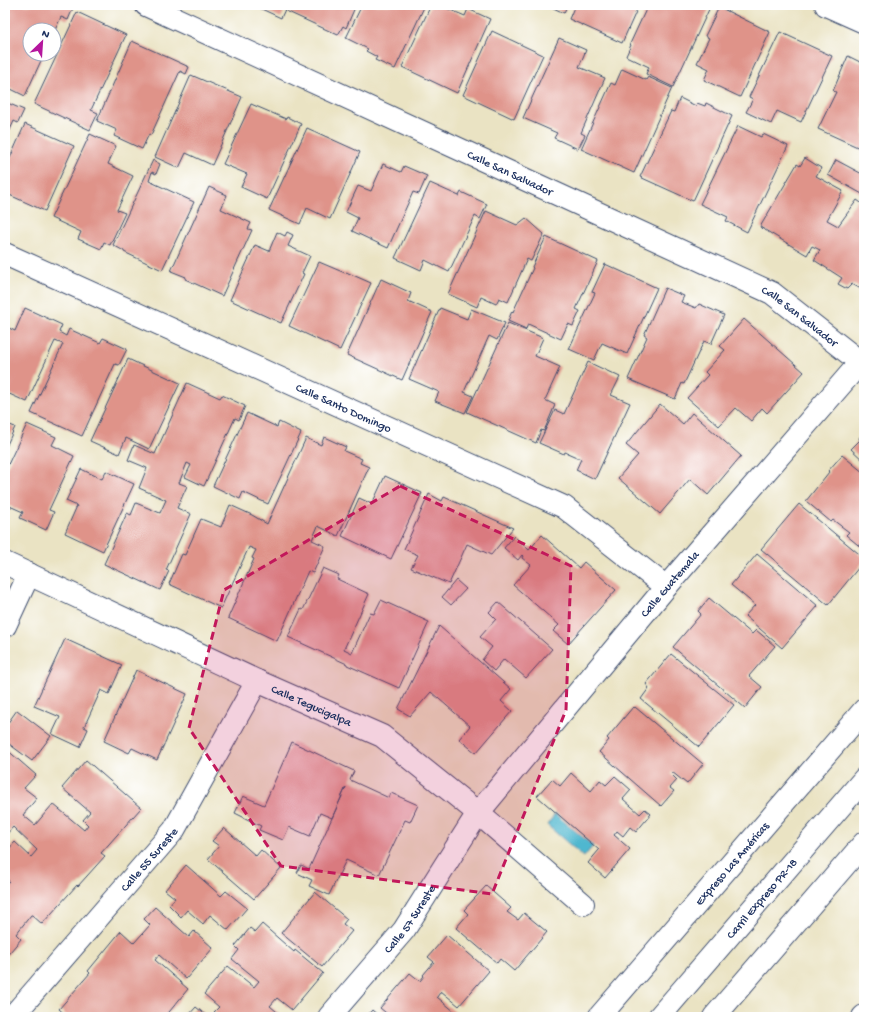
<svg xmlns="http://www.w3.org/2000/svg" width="869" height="1022" font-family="'Gochi Hand',sans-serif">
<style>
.water{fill:#50b7cf;stroke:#367396}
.building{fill:#df9389}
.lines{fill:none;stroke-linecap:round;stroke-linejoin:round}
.minor-casing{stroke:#3a4a6d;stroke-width:24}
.highway-casing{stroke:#3a4a6d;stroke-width:24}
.minor{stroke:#fff;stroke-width:22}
.highway{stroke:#fff;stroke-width:22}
.marked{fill:#c2185b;fill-opacity:0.2;stroke:#c2185b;stroke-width:3;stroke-dasharray:8 5;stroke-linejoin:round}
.labels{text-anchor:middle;stroke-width:3;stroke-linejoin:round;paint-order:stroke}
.street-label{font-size:12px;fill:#1b2f5e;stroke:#fff}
</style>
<rect width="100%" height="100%" fill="#fff"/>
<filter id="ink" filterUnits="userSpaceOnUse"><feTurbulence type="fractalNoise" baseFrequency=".025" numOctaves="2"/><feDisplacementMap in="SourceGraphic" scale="8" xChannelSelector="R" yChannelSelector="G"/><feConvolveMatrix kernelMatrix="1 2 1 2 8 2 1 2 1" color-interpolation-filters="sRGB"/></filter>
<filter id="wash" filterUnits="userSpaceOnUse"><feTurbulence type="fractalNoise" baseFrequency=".012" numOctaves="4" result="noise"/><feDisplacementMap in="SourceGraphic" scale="16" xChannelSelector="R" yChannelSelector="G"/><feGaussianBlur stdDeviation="0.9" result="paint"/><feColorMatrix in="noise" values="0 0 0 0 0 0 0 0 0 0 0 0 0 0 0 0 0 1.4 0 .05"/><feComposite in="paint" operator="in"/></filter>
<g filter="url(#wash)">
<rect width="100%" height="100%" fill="#eae3c3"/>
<path class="water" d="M 555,814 L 593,846 L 584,857 L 547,825 Z"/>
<g id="blocks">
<path class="building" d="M 6,5 L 66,5 L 73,8 L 68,20 L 61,17 L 55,30 L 30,30 L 30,54 L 44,54 L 25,96 L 5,86 L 5,8 Z
M 253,5 L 287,5 L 281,18 Z
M 289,5 L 356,5 L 346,28 L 343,26 L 338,35 L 286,11 Z
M 362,5 L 425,5 L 395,69 L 375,60 L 377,57 L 366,51 L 368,49 L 346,38 Z
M 431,5 L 439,5 L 465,16 L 468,9 L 490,19 L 457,93 L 402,67 Z
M 547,5 L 567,5 L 564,13 Z
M 575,5 L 639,5 L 622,43 L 569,19 Z
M 648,5 L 711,5 L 673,87 L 646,74 L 649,67 L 626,56 L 631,45 L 630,44 Z
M 719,7 L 770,32 L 740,97 L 704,80 L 709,69 L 697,63 L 709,38 L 705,36 Z
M 77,12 L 126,35 L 91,110 L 98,113 L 90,130 L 34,104 Z
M 492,31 L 543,55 L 514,119 L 463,95 Z
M 780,32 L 832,56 L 801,122 L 777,111 L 771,124 L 746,112 L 753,99 L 749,97 Z
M 559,38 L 586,50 L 579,67 L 605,78 L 581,133 L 585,135 L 578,149 L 554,138 L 557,133 L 523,118 Z
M 132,41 L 189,67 L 186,74 L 180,71 L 151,135 L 149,134 L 142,149 L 114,136 L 117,130 L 97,121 Z
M 848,56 L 864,64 L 864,150 L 818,129 L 836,92 L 833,91 Z
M 622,69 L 646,80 L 648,77 L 672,88 L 634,173 L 581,149 L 611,83 L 615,85 Z
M 191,75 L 242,97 L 212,165 L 186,153 L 179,168 L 155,157 Z
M 680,98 L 696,106 L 697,103 L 705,106 L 706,103 L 732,116 L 693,201 L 640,177 L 671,111 L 674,112 Z
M 5,102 L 24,110 L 18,123 L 14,121 L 5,141 Z
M 251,104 L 286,119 L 287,117 L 301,124 L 267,199 L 241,187 L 247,174 L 223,164 Z
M 25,124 L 74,146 L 45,211 L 5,193 L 5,161 L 7,157 L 10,158 Z
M 738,126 L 761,137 L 763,134 L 788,146 L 747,232 L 726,221 L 728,217 L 700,204 Z
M 307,128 L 360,152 L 330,219 L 307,208 L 300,224 L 269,210 Z
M 90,134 L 116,146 L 108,164 L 133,176 L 117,210 L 125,213 L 110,245 L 104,242 L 101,249 L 78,239 L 81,232 L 51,218 Z
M 805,158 L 821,168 L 816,176 L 843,191 L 827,220 L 838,226 L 857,200 L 864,205 L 864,285 L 861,289 L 852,284 L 847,289 L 838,284 L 842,278 L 814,260 L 820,250 L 812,246 L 807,255 L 760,227 L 797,164 L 800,166 Z
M 153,160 L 160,164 L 156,174 L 152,172 L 149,181 L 194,202 L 162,270 L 124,252 L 124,251 L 113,245 Z
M 836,160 L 864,175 L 864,195 L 828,175 Z
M 383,164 L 401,172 L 404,166 L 427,176 L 419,194 L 413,192 L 388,248 L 352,231 L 358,218 L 346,212 L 358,186 L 371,191 Z
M 430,183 L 459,196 L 461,192 L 487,204 L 480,219 L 475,216 L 449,272 L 425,260 L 421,270 L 395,258 Z
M 209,187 L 227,195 L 221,209 L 251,223 L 248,229 L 252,230 L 222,296 L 185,279 L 186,277 L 171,271 Z
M 486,211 L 517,225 L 526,218 L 544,234 L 531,261 L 527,259 L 508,302 L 499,298 L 496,304 L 481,297 L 477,307 L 448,294 Z
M 277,232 L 285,236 L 287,232 L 293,235 L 288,246 L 310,256 L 302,273 L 304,274 L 281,323 L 230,300 L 255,245 L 269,251 Z
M 546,237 L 598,261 L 576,309 L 580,311 L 573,326 L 568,324 L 561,339 L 528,324 L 526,329 L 508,321 L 512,311 L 513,312 L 533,268 L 532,267 Z
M 319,262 L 345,273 L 346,272 L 371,283 L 340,350 L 289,326 Z
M 605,264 L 657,288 L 627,354 L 602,343 L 594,360 L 569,349 L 595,293 L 592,292 Z
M 381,279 L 411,293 L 408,301 L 432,312 L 402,380 L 347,355 Z
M 665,288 L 684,296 L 681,302 L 696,308 L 699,304 L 724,315 L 711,344 L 704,341 L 684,384 L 682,383 L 675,399 L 628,379 L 647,337 L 644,335 Z
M 25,308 L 62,325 L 59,332 L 66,336 L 69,329 L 100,343 L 103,338 L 127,349 L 119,365 L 115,364 L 82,436 L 31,413 L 63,344 L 55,341 L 27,402 L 5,392 L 5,326 L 15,331 Z
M 440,308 L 467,319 L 471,309 L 505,323 L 497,340 L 489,336 L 464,392 L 473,396 L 465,413 L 435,401 L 439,392 L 409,379 Z
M 744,319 L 804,372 L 767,413 L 762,408 L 751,421 L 736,408 L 719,426 L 687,398 L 708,375 L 705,372 L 725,350 L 720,346 Z
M 508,323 L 543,338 L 535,356 L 560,367 L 545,400 L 555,405 L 544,431 L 541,430 L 536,443 L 467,412 Z
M 128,359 L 180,383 L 149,449 L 126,438 L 119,454 L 90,441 Z
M 588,362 L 620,377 L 611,395 L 630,403 L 595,479 L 576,470 L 581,459 L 565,452 L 564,454 L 539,443 L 555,410 L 564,414 Z
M 187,383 L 220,398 L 222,395 L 245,406 L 239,420 L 235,418 L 204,486 L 185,477 L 191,465 L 187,463 L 179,483 L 187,486 L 177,508 L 191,514 L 166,570 L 169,571 L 160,590 L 104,564 L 127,513 L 131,515 L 136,503 L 160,513 L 166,500 L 139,488 L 147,468 L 128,460 L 134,445 L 155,454 Z
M 660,404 L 683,424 L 692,413 L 741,456 L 708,495 L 690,479 L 660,514 L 618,478 L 638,455 L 626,445 Z
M 247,413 L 277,427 L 279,422 L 301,433 L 268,504 L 243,492 L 240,499 L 213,486 Z
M 5,423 L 15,427 L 5,449 Z
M 27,424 L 56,437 L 52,445 L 74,456 L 49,510 L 54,512 L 46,530 L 20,518 L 23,512 L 5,504 L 5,471 Z
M 864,432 L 864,461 L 851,449 L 860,440 L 859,438 Z
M 324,437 L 346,447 L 344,451 L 362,459 L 360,463 L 369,467 L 338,536 L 318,526 L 312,540 L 325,546 L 313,573 L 308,571 L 277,641 L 228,618 L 254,559 L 252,558 L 256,550 L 249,547 L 221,608 L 169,584 L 182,554 L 185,555 L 201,519 L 221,527 L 230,505 L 252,515 L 267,524 L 306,438 L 321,445 Z
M 842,455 L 864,473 L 863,549 L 846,535 L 849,532 L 833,520 L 831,522 L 806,501 L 829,472 L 828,471 Z
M 81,469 L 102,479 L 106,471 L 134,484 L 103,551 L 65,533 L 77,506 L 66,501 Z
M 385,476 L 422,493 L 391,559 L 342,536 L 359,498 L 372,504 Z
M 429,494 L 442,501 L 444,497 L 513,528 L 491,555 L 467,544 L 449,584 L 411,568 L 418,555 L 404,549 Z
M 799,504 L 864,558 L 864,561 L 828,605 L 761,549 Z
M 542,535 L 579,568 L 584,562 L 616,590 L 568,644 L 553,631 L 559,625 L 513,585 L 531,565 L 522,558 L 523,556 L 522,555 L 518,560 L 504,548 L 514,536 L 529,550 Z
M 757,554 L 818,606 L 782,648 L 745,616 L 755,605 L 731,585 Z
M 323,568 L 339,575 L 337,579 L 369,594 L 344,649 L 352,653 L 370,613 L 374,614 L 381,600 L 429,622 L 399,688 L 347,665 L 347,664 L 288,637 L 301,609 L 303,610 Z
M 456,580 L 466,589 L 451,605 L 442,597 Z
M 709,598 L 752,634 L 756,630 L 775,646 L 749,676 L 762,687 L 745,708 L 673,647 L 701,614 L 698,611 Z
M 498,602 L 552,649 L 526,678 L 504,659 L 494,671 L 482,660 L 492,647 L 480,637 L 496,619 L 489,612 Z
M 439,626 L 511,689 L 501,701 L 512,711 L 476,753 L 459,739 L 470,726 L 431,692 L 410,716 L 398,709 Z
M 65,639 L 122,665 L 109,694 L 101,690 L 84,727 L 88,729 L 80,747 L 52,734 L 60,717 L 34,706 Z
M 671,654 L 734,705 L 699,747 L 641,699 L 649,688 L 646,684 Z
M 136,670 L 187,694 L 157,760 L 132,748 L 129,753 L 104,741 Z
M 633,707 L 634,708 L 635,707 L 703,764 L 687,784 L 672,772 L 671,774 L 677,780 L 670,788 L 674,791 L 661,806 L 599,752 L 609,740 L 607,738 Z
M 17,710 L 51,736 L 32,761 L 5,741 L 5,727 Z
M 292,742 L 354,771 L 350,780 L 389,798 L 391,793 L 418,805 L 410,822 L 405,820 L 379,875 L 346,860 L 329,895 L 309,886 L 312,880 L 297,873 L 301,865 L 309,869 L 346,787 L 332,818 L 320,813 L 310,836 L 289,827 L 283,840 L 259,830 L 261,826 L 235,813 L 243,796 L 264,805 Z
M 5,748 L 36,775 L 24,788 L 37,798 L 23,815 L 35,825 L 53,804 L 84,830 L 88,825 L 83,820 L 90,812 L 62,788 L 86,760 L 141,808 L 101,853 L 105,856 L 78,886 L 77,885 L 42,924 L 32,915 L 31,915 L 16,934 L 21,939 L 5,958 L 5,885 L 9,881 L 5,877 L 5,853 L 15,842 L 31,857 L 37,850 L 13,827 L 5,836 Z
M 571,773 L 591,791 L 600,780 L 606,785 L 615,776 L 631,790 L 623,799 L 640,814 L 645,809 L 651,814 L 636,832 L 630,827 L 623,836 L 617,831 L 614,835 L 630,849 L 605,878 L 588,863 L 599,850 L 537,796 L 552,779 L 560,786 Z
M 224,828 L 256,856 L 261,850 L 281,868 L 254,899 L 208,859 L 219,846 L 212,841 Z
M 186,865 L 221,896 L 226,891 L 247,908 L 228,930 L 210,915 L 203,924 L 187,910 L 181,917 L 169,905 L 175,898 L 165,890 Z
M 486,886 L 511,908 L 507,912 L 518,920 L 524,913 L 547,932 L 514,971 L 500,959 L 497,963 L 456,928 L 468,914 L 464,910 Z
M 315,892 L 347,919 L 343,924 L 352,931 L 322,967 L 281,933 Z
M 155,907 L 189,937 L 194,931 L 213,948 L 186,979 L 159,955 L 155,960 L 188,989 L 165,1017 L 68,1017 L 59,1009 L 90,973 L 88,971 L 121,931 L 134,943 L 150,925 L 144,919 Z
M 262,924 L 294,952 L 295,950 L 323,973 L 292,1010 L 277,998 L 270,1006 L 283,1017 L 220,1017 L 214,1012 L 219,1007 L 204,994 L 228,966 L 254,987 L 259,981 L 232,959 L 239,950 L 235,946 L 250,928 L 255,932 Z
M 447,935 L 489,971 L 459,1006 L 441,991 L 437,997 L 461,1017 L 391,1017 L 380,1008 L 410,973 L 420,981 L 424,976 L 423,975 L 434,962 L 428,957 Z
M 196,1007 L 208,1017 L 187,1017 Z
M 372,1010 L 380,1017 L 366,1017 Z"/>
</g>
</g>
<g filter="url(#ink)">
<use href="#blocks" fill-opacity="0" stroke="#3a4a6d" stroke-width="1"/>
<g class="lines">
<g class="minor-casing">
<g id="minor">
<path id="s1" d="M 146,5 L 772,293 L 860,362"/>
<path d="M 826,5 L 864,22"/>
<path id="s2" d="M 5,254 L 564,507 L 666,587"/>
<path id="s3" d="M 5,563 L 257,681 L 382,736 L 478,813 L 583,904"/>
<path d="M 5,626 L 29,574"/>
<path id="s4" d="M 12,1017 L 174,830 L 257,681"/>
<path id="s5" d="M 329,1017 L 404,930 L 478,813 L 666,587 L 864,358"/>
<path d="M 863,1017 L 864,1016"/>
</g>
</g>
<g class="highway-casing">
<g id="highway">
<path id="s6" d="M 599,1017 L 864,710"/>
<path id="s7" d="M 659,1017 L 864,779"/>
<path d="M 714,1017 L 864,843"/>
</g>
</g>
<use href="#minor" class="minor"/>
<use href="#highway" class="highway"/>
</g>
</g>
<path class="marked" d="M 400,486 L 571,566 L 566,710 L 492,894 L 281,866 L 189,728 L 224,590 Z"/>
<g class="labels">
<g class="street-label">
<text dy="4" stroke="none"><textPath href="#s1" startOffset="401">Calle San Salvador</textPath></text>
<text dy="4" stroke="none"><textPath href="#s1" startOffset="725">Calle San Salvador</textPath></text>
<text dy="4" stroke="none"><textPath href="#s2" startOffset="372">Calle Santo Domingo</textPath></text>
<text dy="4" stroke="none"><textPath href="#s5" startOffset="552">Calle Guatemala</textPath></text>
<text dy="4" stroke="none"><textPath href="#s3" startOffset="338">Calle Tegucigalpa</textPath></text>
<text dy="4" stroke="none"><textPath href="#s4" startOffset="209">Calle 55 Sureste</textPath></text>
<text dy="4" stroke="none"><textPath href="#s6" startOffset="203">Expreso Las Américas</textPath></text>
<text dy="4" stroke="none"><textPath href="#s7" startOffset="157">Carril Expreso PR-18</textPath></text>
<text dy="4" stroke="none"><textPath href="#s5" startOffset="127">Calle 57 Sureste</textPath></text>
</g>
</g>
<rect width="869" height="1022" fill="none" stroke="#fff" stroke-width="20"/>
<g transform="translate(42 42) rotate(25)"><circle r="19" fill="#ffffff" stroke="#a4acbf"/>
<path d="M0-3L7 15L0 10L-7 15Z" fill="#b5179e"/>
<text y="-6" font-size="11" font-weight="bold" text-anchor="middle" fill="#1b2f5e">N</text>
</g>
</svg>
